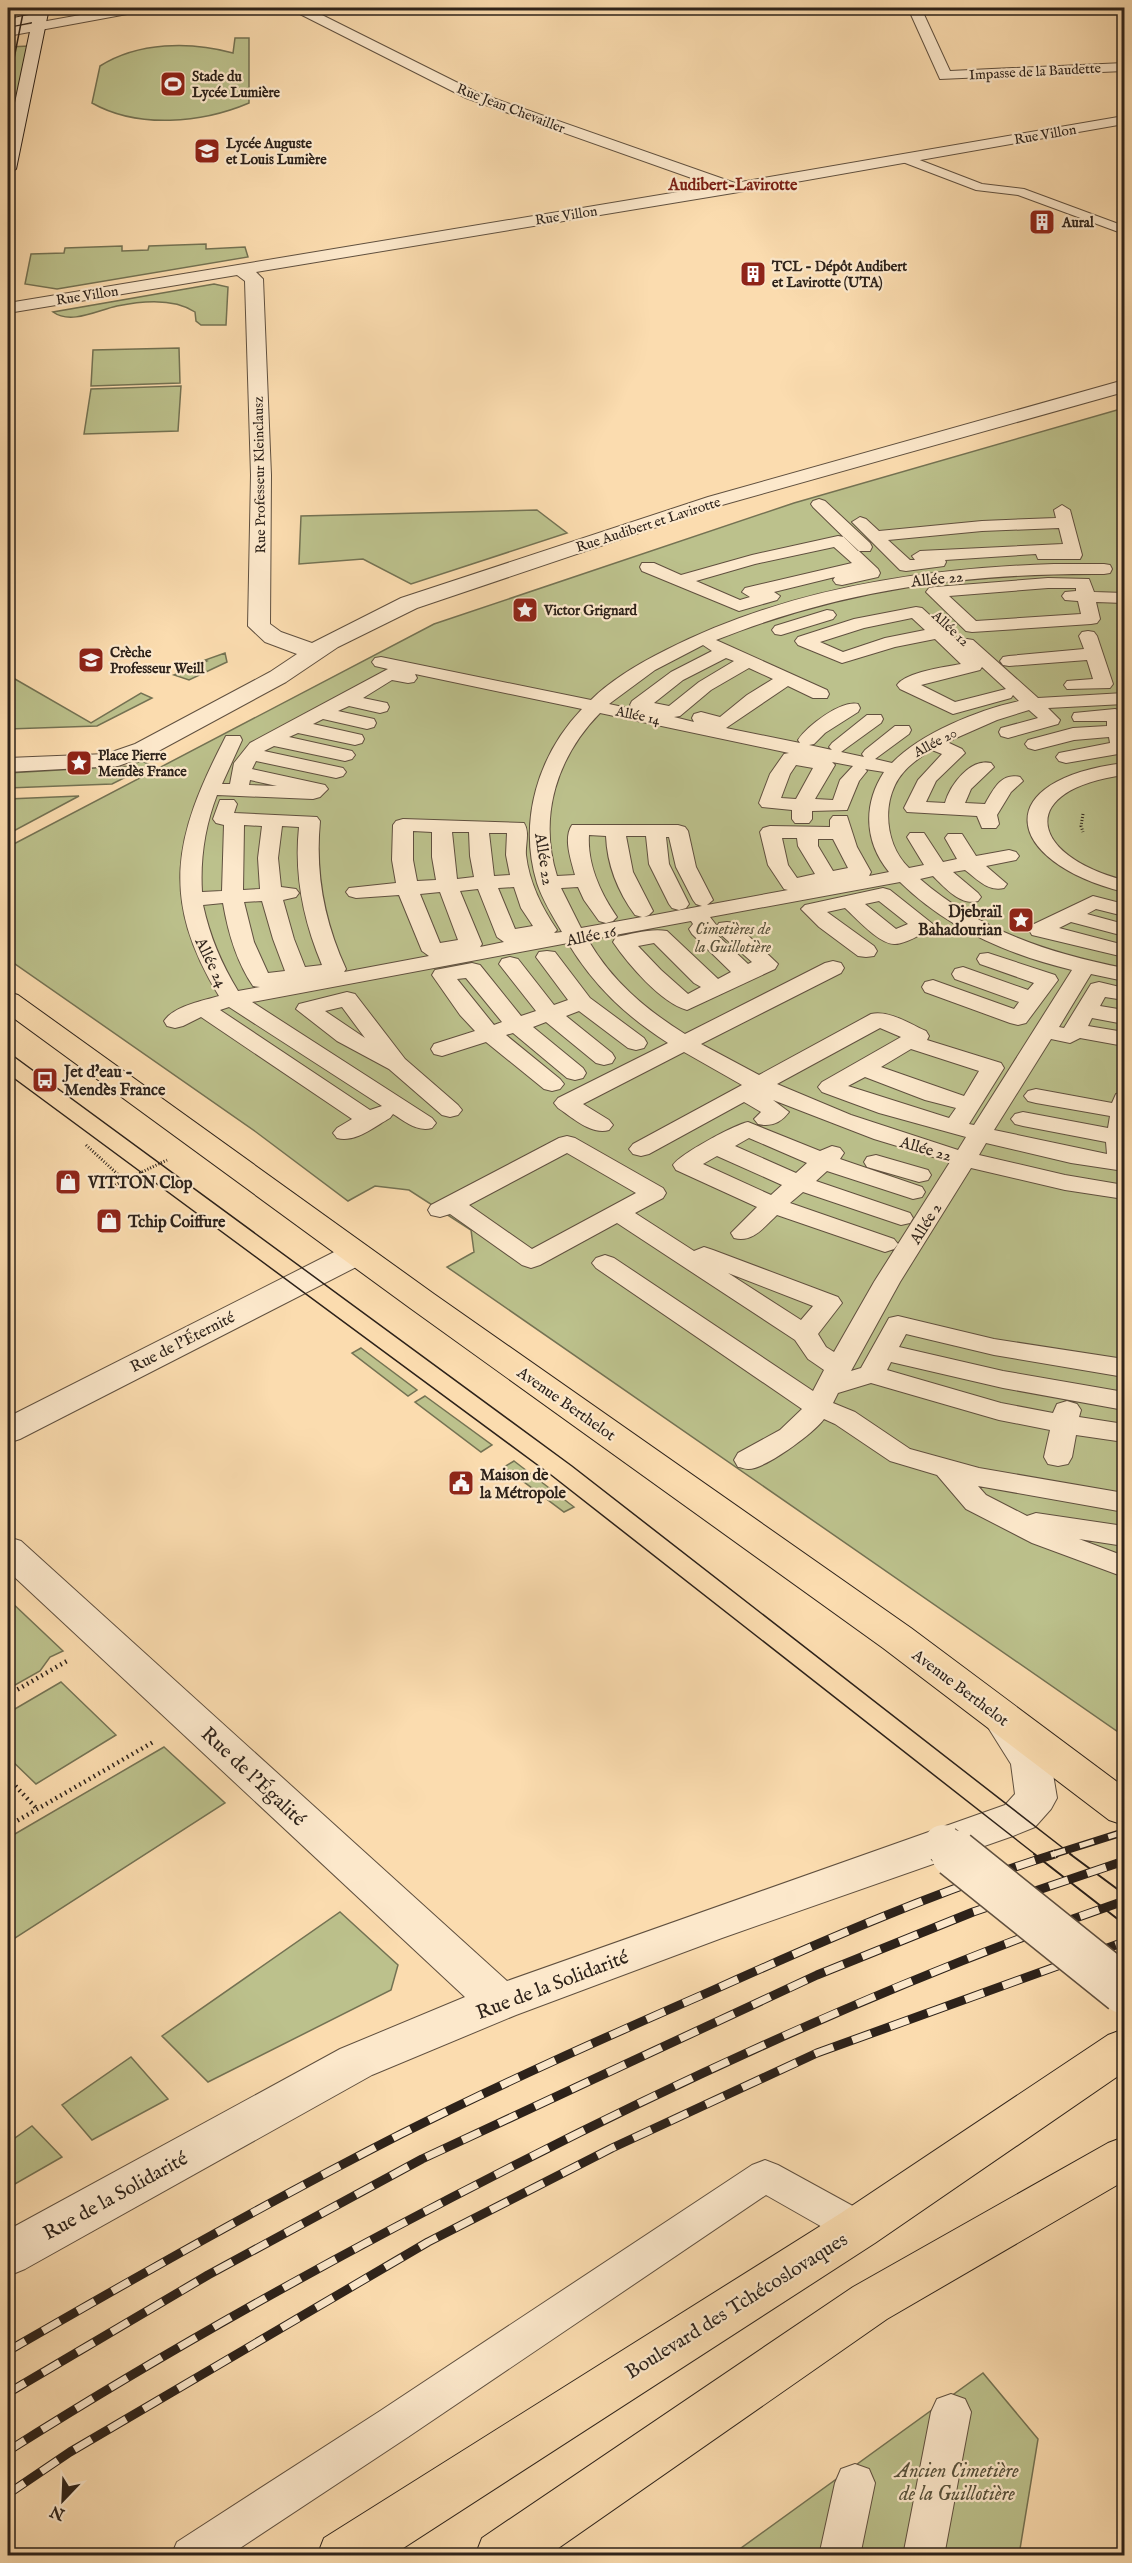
<svg xmlns="http://www.w3.org/2000/svg" width="1132" height="2563" font-family="'IM FELL English',serif">
<style>
.green{fill:#bcc18c;stroke:#747253;stroke-width:1.5}
.lines{fill:none;stroke-linecap:round;stroke-linejoin:round}
.service-casing{stroke:#60503f;stroke-width:2}
.minor-casing{stroke:#60503f;stroke-width:2}
.tertiary-casing{stroke:#60503f;stroke-width:2}
.secondary-casing{stroke:#2d221a;stroke-width:2}
.primary-casing{stroke:#2d221a;stroke-width:2}
.path-far3{stroke:#2d221a;stroke-width:1.5;stroke-dasharray:1 1.5;stroke-linecap:butt}
.path-far2{stroke:#2d221a;stroke-width:2;stroke-dasharray:1 1.5;stroke-linecap:butt}
.path-far1{stroke:#2d221a;stroke-width:3;stroke-dasharray:1 2;stroke-linecap:butt}
.path{stroke:#2d221a;stroke-width:4.5;stroke-dasharray:1.5 4;stroke-linecap:butt}
.service{fill:#fce8cb;fill-rule:evenodd}
.minor{fill:#fce8cb;fill-rule:evenodd}
.tertiary{fill:#fce8cb;fill-rule:evenodd}
.secondary{fill:#fce8cb;fill-rule:evenodd}
.primary{fill:#fbdcaf;fill-rule:evenodd}
.tram-far1{stroke:#2d221a;stroke-width:1.5}
.tram{stroke:#2d221a;stroke-width:2}
.rail-far1-casing{stroke:#2d221a;stroke-width:8}
.rail-casing{stroke:#2d221a;stroke-width:9}
.rail-far1{stroke:#fce8cb;stroke-width:5;stroke-dasharray:15;stroke-linecap:butt}
.rail{stroke:#fce8cb;stroke-width:7;stroke-dasharray:20;stroke-linecap:butt}
.minor-bridge-far1-casing{stroke:#60503f;stroke-width:40;stroke-linecap:butt}
.minor-bridge-casing{stroke:#60503f;stroke-width:50;stroke-linecap:butt}
.minor-bridge-far1{stroke:#fce8cb;stroke-width:38}
.minor-bridge{stroke:#fce8cb;stroke-width:47}
.labels{text-anchor:middle;stroke-width:4.5;stroke-linejoin:round;paint-order:stroke}
.far-street-label{font-size:14px;fill:#2d221a;stroke:#fce8cb}
.far-poi-label{font-size:14px;font-weight:bold;fill:#2d221a;stroke:#fce8cb;text-anchor:start}
.far-quarter-label{font-size:16px;font-weight:bold;fill:#7a1f14;stroke:#fce8cb}
.street-label{font-size:16px;fill:#2d221a;stroke:#fce8cb}
.poi-label{font-size:16px;font-weight:bold;fill:#2d221a;stroke:#fce8cb;text-anchor:start}
.park-label{font-size:16px;font-style:italic;fill:#58523c;stroke:#fce8cb}
.near-street-label{font-size:20px;fill:#2d221a;stroke:#fce8cb}
.near-park-label{font-size:20px;font-style:italic;fill:#58523c;stroke:#fce8cb}
</style>
<rect width="100%" height="100%" fill="#fbdcaf"/>
<filter id="stains"><feTurbulence type="fractalNoise" baseFrequency=".00333" numOctaves="4"/><feColorMatrix values="0 0 0 0 .2 0 0 0 0 .09 0 0 0 0 .02 0 0 0 .5 -.17"/></filter>
<radialGradient id="worn" r=".72"><stop offset=".6" stop-color="#630" stop-opacity="0"/><stop offset="1" stop-color="#630" stop-opacity=".3"/></radialGradient>
<path class="green" d="M 235,38 L 249,38 L 249,103 C 202,123 138,129 92,103 L 100,66 C 138,42 190,41 233,53 Z
M 29,46 L 8,142 L 8,47 Z
M 206,244 L 206,249 L 245,247 L 248,257 L 57,289 L 25,284 L 31,254 L 64,253 L 65,248 L 122,246 L 122,251 L 148,250 L 149,246 Z
M 214,284 L 228,287 L 226,325 L 201,325 L 196,321 L 195,312 C 174,298 141,301 117,306 C 98,310 71,325 53,312 Z
M 179,348 L 180,383 L 91,386 L 93,350 Z
M 181,386 L 178,431 L 84,434 L 91,389 Z
M 1124,408 L 1124,1736 L 447,1267 L 474,1252 L 471,1230 L 409,1190 L 375,1186 L 348,1201 L 256,1132 L 8,959 L 8,847 L 434,624 L 794,503 Z
M 537,510 L 567,533 L 411,584 L 363,559 L 299,564 L 301,516 Z
M 225,653 L 227,662 L 189,680 L 174,675 L 207,661 L 205,660 Z
M 8,675 L 91,723 L 141,693 L 152,698 L 97,726 L 8,729 Z
M 142,761 L 150,765 L 112,784 L 8,788 L 8,773 L 127,766 Z
M 79,796 L 8,834 L 8,799 Z
M 361,1348 L 417,1390 L 408,1396 L 352,1353 Z
M 425,1396 L 492,1445 L 481,1452 L 415,1402 Z
M 514,1461 L 574,1507 L 564,1512 L 504,1467 Z
M 8,1599 L 63,1651 L 50,1657 L 40,1671 L 8,1689 Z
M 61,1682 L 116,1735 L 36,1784 L 8,1757 L 8,1713 Z
M 164,1747 L 225,1803 L 9,1942 L 8,1838 Z
M 340,1912 L 398,1965 L 391,1990 L 208,2082 L 162,2036 Z
M 131,2057 L 168,2099 L 92,2140 L 62,2105 Z
M 32,2126 L 62,2157 L 8,2188 L 8,2143 Z
M 983,2373 L 1038,2439 L 1019,2555 L 730,2556 Z"/>
<g class="lines">
<g class="service-casing">
<path id="service" d="M 904,154 L 982,184 L 1024,189 L 1124,226 L 1124,234 L 1018,195 L 976,190 L 900,161 L 898,158 Z
M 819,499 L 825,501 L 870,543 L 872,547 L 870,551 L 858,551 L 813,507 L 811,504 L 813,501 Z
M 1062,505 L 1070,510 L 1082,555 L 1080,559 L 1038,559 L 1036,554 L 945,560 L 946,562 L 944,566 L 906,571 L 900,570 L 852,522 L 860,517 L 866,519 L 879,531 L 982,521 L 1056,518 L 1054,510 ZM 1059,528 L 1063,544 L 920,551 L 912,556 L 915,560 L 910,560 L 888,540 L 982,531 Z
M 838,536 L 844,537 L 878,569 L 880,573 L 878,577 L 842,585 L 836,584 L 833,580 L 835,577 L 774,592 L 780,596 L 777,600 L 739,611 L 642,571 L 640,567 L 642,563 L 654,563 L 681,575 L 752,555 ZM 834,547 L 852,563 L 745,588 L 742,592 L 750,597 L 740,600 L 696,581 L 755,564 Z
M 1054,564 L 1104,564 L 1110,565 L 1112,569 L 1110,573 L 1104,574 C 967,573 844,589 716,640 L 827,690 L 829,694 L 827,698 L 813,698 L 788,686 L 726,728 L 800,743 L 798,740 C 807,726 841,700 858,704 L 860,708 L 858,712 L 825,733 L 814,744 L 809,745 L 832,750 L 829,747 L 832,743 L 867,715 L 881,715 L 883,719 L 881,723 L 841,752 L 864,757 L 862,754 L 865,750 L 895,726 L 909,726 L 911,730 L 909,734 L 875,759 L 892,763 C 921,733 978,710 1019,701 L 1013,695 L 1011,698 L 953,714 L 900,689 L 897,685 C 906,672 945,667 961,664 L 935,639 L 895,647 L 842,663 L 798,645 L 795,641 L 798,637 L 854,619 L 916,607 L 922,608 L 959,642 L 967,639 L 973,640 L 1038,698 L 1124,693 L 1124,704 L 1048,708 L 1060,720 L 1058,724 L 1008,738 L 1001,736 L 999,732 L 1001,728 L 1038,718 L 1029,710 L 997,720 L 947,742 L 962,749 L 965,753 L 936,781 L 926,802 L 945,803 C 950,785 970,758 991,763 L 994,767 L 971,789 L 965,803 L 985,804 C 993,790 1001,772 1020,777 L 1023,781 L 1011,792 L 997,815 L 999,824 L 996,828 L 982,828 L 977,816 L 907,812 L 904,808 L 918,780 L 942,754 L 932,750 C 918,758 902,770 895,785 C 882,812 888,848 909,868 L 924,865 L 907,837 L 910,833 L 924,833 L 943,862 L 957,859 L 945,838 L 948,834 L 962,834 L 976,856 L 1009,850 L 1016,852 L 1019,856 L 1016,860 L 986,866 L 1007,884 L 1004,888 C 988,892 977,879 965,870 L 953,872 L 978,893 L 981,897 L 978,901 C 961,906 945,888 933,876 L 920,879 C 979,930 1048,953 1124,968 L 1124,981 L 1091,974 L 1059,1027 L 1064,1028 L 1091,984 L 1099,982 L 1124,988 L 1124,1000 L 1105,997 L 1100,1006 L 1124,1010 L 1124,1024 L 1092,1018 L 1088,1026 L 1124,1032 L 1124,1046 L 1080,1038 L 1070,1043 L 1051,1039 L 994,1130 L 1107,1154 L 1106,1142 L 1023,1126 L 1015,1124 L 1011,1119 L 1015,1114 L 1023,1112 L 1108,1128 L 1110,1116 L 1036,1103 L 1028,1101 L 1024,1096 L 1028,1091 L 1036,1089 L 1112,1103 L 1116,1094 L 1124,1092 L 1124,1171 L 1071,1163 L 986,1143 L 979,1155 L 1065,1175 L 1124,1185 L 1124,1199 L 1065,1190 L 971,1168 L 900,1282 L 851,1371 L 861,1368 L 889,1318 L 898,1316 L 994,1339 L 1124,1359 L 1124,1377 L 994,1355 L 906,1334 L 899,1347 L 1003,1371 L 1124,1392 L 1124,1410 L 1003,1388 L 891,1362 L 887,1370 L 1001,1403 L 1053,1413 L 1057,1404 L 1067,1401 L 1077,1404 L 1081,1410 L 1079,1417 L 1124,1424 L 1124,1442 L 1076,1435 L 1072,1457 L 1068,1464 L 1058,1466 L 1048,1464 L 1044,1457 L 1050,1430 L 999,1420 L 871,1383 L 838,1393 L 833,1403 L 855,1412 L 910,1449 L 979,1468 L 1124,1493 L 1124,1512 L 978,1486 L 986,1495 L 1027,1516 L 1036,1513 L 1124,1526 L 1124,1546 L 1079,1539 L 1124,1556 L 1124,1577 L 1032,1543 L 966,1509 L 937,1475 L 890,1461 L 835,1424 L 824,1419 C 814,1433 764,1470 748,1469 C 744,1469 741,1467 738,1467 L 734,1460 L 738,1453 L 780,1430 L 802,1409 L 596,1268 L 592,1263 L 596,1258 L 605,1255 L 614,1258 L 813,1391 L 824,1370 L 808,1359 L 795,1340 L 617,1223 L 540,1265 L 531,1268 L 522,1265 L 450,1214 L 440,1217 L 431,1215 L 428,1210 L 431,1205 L 559,1138 L 567,1136 L 575,1138 L 663,1188 L 666,1193 L 663,1198 L 635,1213 L 694,1251 L 704,1247 L 713,1250 L 838,1297 L 842,1303 L 818,1334 L 826,1347 L 834,1352 L 874,1282 L 950,1162 L 874,1139 L 773,1100 L 789,1112 C 781,1123 770,1127 758,1124 L 754,1119 L 761,1112 L 744,1102 L 649,1154 L 641,1156 L 633,1154 L 629,1149 L 633,1144 L 742,1085 L 684,1052 L 583,1104 L 609,1120 L 613,1125 L 609,1130 C 591,1135 573,1118 558,1108 L 554,1103 L 558,1098 L 668,1043 C 626,1016 594,986 568,943 L 252,1002 L 432,1118 L 436,1123 L 432,1128 C 417,1132 406,1122 393,1114 L 390,1118 C 374,1127 355,1143 337,1138 L 333,1133 L 337,1128 L 352,1119 L 201,1017 L 183,1026 L 175,1028 L 167,1026 L 164,1021 C 174,1006 202,1001 219,996 C 160,899 174,837 224,740 L 226,736 L 240,736 L 242,740 L 222,784 L 230,784 L 234,763 L 250,743 L 388,669 L 375,666 L 372,662 L 375,658 L 381,657 L 591,700 C 612,679 640,663 666,650 C 785,589 922,568 1054,564 ZM 912,618 L 925,630 L 885,638 L 843,652 L 820,642 L 864,628 ZM 703,645 L 712,651 L 671,672 L 632,701 L 630,705 L 632,709 L 609,704 L 655,670 ZM 726,658 L 734,661 L 699,682 L 669,706 L 654,703 L 683,680 ZM 982,667 L 1006,689 L 955,702 L 921,685 L 980,670 ZM 749,668 L 773,679 L 747,695 L 720,717 L 701,712 L 694,714 L 692,718 L 694,722 L 674,717 L 680,716 L 711,690 ZM 415,674 L 582,709 C 538,755 518,821 537,883 C 542,899 553,917 562,932 L 554,933 L 557,930 C 542,908 529,882 526,855 C 525,845 530,832 524,823 L 403,819 L 396,821 L 393,825 L 392,860 L 396,883 L 349,888 L 346,892 L 349,896 L 356,898 L 399,895 L 422,951 L 429,956 L 344,972 L 346,969 C 324,921 315,874 320,821 L 317,817 L 234,813 L 237,804 L 234,800 L 220,800 L 213,819 L 216,823 L 224,825 L 222,891 L 202,892 C 200,859 205,826 217,795 L 313,799 L 320,797 L 328,789 L 325,785 L 252,769 L 256,761 L 336,778 L 343,776 L 346,772 L 343,768 L 264,751 L 274,746 L 345,761 L 352,759 L 355,755 L 352,751 L 289,737 L 298,733 L 355,745 L 362,743 L 364,739 L 362,735 L 313,724 L 323,719 L 367,729 L 374,727 L 376,723 L 374,719 L 338,711 L 349,706 L 380,713 L 387,711 L 389,707 L 387,703 L 363,698 L 392,680 L 408,683 L 414,682 L 417,678 ZM 600,713 L 789,753 L 784,754 L 770,774 L 759,803 L 762,807 L 792,810 L 792,819 L 795,823 L 809,823 L 812,819 L 812,811 L 847,810 L 859,781 L 867,771 L 865,769 L 884,772 C 863,804 864,842 889,872 L 869,876 L 871,872 L 857,847 L 847,816 L 833,816 L 830,820 L 830,827 L 770,826 L 763,828 L 760,832 L 768,865 L 784,889 L 788,890 L 707,905 L 713,900 L 696,867 L 688,831 L 685,827 L 678,825 L 572,825 C 563,838 571,860 575,875 L 557,876 C 538,816 557,757 600,713 ZM 832,762 L 853,766 L 840,780 L 833,800 L 815,799 L 835,765 ZM 796,765 L 813,768 L 796,799 L 781,798 L 790,774 ZM 250,780 L 277,786 L 249,785 ZM 244,825 L 262,826 L 258,858 L 260,889 L 243,890 ZM 282,826 L 299,827 C 294,875 303,920 322,965 L 305,967 L 294,939 L 283,900 L 296,897 L 299,893 L 296,889 L 281,887 L 278,858 ZM 413,831 L 432,832 L 432,857 L 436,880 L 417,881 L 413,860 ZM 452,832 L 469,832 L 470,856 L 474,877 L 457,879 ZM 489,833 L 507,833 L 506,855 L 510,875 L 494,876 ZM 589,835 L 606,836 C 607,864 618,892 635,915 L 642,917 L 581,928 L 561,888 L 578,887 L 584,900 L 599,921 L 606,923 L 613,921 L 617,917 C 601,894 587,864 589,835 ZM 626,836 L 646,836 L 649,864 L 669,904 L 672,908 L 679,910 L 686,908 L 689,904 L 669,864 L 666,837 L 669,837 L 676,867 L 693,900 L 696,904 L 702,906 L 644,917 L 649,915 L 653,911 L 633,872 ZM 782,838 L 797,838 L 798,846 L 815,874 L 797,878 L 788,865 ZM 818,839 L 833,839 L 848,868 L 833,871 L 818,846 ZM 900,882 C 947,928 1009,955 1072,970 L 974,1125 L 969,1124 L 1004,1068 L 1001,1063 L 927,1040 L 929,1036 L 926,1031 C 910,1024 889,1010 871,1014 L 759,1075 L 701,1044 L 841,973 L 844,968 L 841,963 L 833,961 L 825,963 L 685,1034 C 645,1009 612,981 588,940 L 691,921 L 693,924 L 689,929 L 692,934 L 731,972 L 718,979 L 667,931 C 651,928 632,934 616,937 L 613,942 C 628,964 661,1003 687,1010 L 775,969 L 778,964 L 735,923 L 727,922 L 719,923 L 716,928 L 719,933 L 752,962 L 748,964 L 713,931 L 717,926 L 710,917 ZM 514,887 L 521,908 L 533,926 L 515,929 L 498,888 ZM 478,889 L 497,937 L 504,942 L 480,947 L 482,944 L 460,891 ZM 440,892 L 458,940 L 440,943 L 420,894 ZM 262,901 L 273,939 L 285,971 L 268,973 L 254,942 L 244,902 ZM 223,903 C 228,932 236,961 253,986 L 260,987 L 238,991 C 221,963 210,937 203,905 ZM 654,943 L 694,983 L 701,987 L 688,994 L 661,970 L 638,946 ZM 229,1007 L 382,1106 L 370,1110 L 220,1010 ZM 880,1028 L 901,1037 L 822,1082 L 818,1087 L 822,1092 L 879,1113 L 966,1137 L 958,1150 L 851,1115 L 777,1084 ZM 911,1049 L 979,1071 L 964,1096 L 881,1067 ZM 865,1077 L 925,1100 L 956,1108 L 949,1118 L 848,1086 ZM 567,1153 L 636,1193 L 532,1249 L 469,1205 ZM 728,1273 L 813,1306 L 801,1320 Z
M 1048,578 L 1089,579 L 1094,592 L 1124,593 L 1124,603 L 1096,602 L 1100,619 L 1097,623 L 1091,624 L 972,632 L 966,631 L 926,592 L 929,588 L 935,587 ZM 1048,588 L 1076,588 L 1076,591 L 1065,592 L 1062,596 L 1065,600 L 1078,601 L 1081,614 L 976,621 L 949,596 Z
M 827,610 L 833,611 L 836,615 L 833,619 L 781,635 L 775,634 L 772,630 L 775,626 Z
M 1088,631 L 1094,632 L 1097,636 L 1113,684 L 1110,688 L 1067,689 L 1064,685 L 1067,681 L 1093,679 L 1087,660 L 1009,666 L 1003,665 L 1000,661 L 1003,657 L 1009,656 L 1084,649 L 1079,636 L 1082,632 Z
M 1115,709 L 1122,711 L 1124,715 L 1124,753 L 1066,763 L 1059,761 L 1056,757 L 1059,753 L 1110,743 L 1109,737 L 1074,740 L 1035,750 L 1028,748 L 1025,744 L 1028,740 L 1073,728 L 1107,726 L 1107,721 L 1074,721 L 1072,717 L 1074,713 Z
M 1124,763 L 1124,775 C 1014,790 1030,856 1124,880 L 1124,892 C 1004,862 987,780 1124,763 Z
M 883,888 L 890,890 L 934,925 L 930,929 C 921,934 906,944 895,944 C 880,945 856,918 845,908 L 827,912 L 874,946 L 877,951 L 874,956 L 866,957 L 858,956 L 819,927 L 801,909 L 805,905 ZM 879,901 L 908,924 L 896,929 L 865,904 Z
M 1093,896 L 1124,904 L 1124,916 L 1096,909 L 1087,914 L 1124,924 L 1124,936 L 1071,922 L 1059,928 L 1124,945 L 1124,957 L 1032,935 L 1029,930 L 1032,925 Z
M 547,951 L 555,952 L 590,998 L 644,1038 L 647,1043 L 644,1048 L 636,1050 L 628,1048 L 579,1011 L 566,1016 L 612,1053 L 615,1058 L 612,1063 L 604,1065 L 596,1063 L 546,1022 L 533,1027 L 583,1068 L 586,1073 L 583,1078 L 575,1080 L 567,1078 L 513,1033 L 506,1035 L 560,1079 L 564,1084 L 560,1089 L 552,1091 L 544,1089 L 486,1042 L 442,1056 L 434,1054 L 431,1049 L 434,1044 L 475,1031 L 460,1015 L 432,975 L 435,970 L 472,963 L 480,965 L 521,1016 L 536,1011 L 499,964 L 502,959 L 510,957 L 518,959 L 554,1005 L 568,1000 L 536,957 L 539,952 ZM 466,978 L 502,1022 L 494,1025 L 457,979 Z
M 988,953 L 1055,975 L 1058,980 L 1026,1023 L 1018,1025 L 1010,1023 L 925,992 L 922,987 L 925,982 L 933,980 L 1014,1009 L 1019,1002 L 955,979 L 952,974 L 955,969 L 963,967 L 1028,990 L 1034,983 L 980,964 L 977,959 L 980,954 Z
M 347,992 L 355,994 L 405,1059 L 458,1105 L 462,1110 L 458,1115 L 450,1117 L 442,1115 L 389,1069 L 337,1041 L 296,1009 L 299,1004 ZM 342,1007 L 365,1038 L 325,1011 Z
M 748,1122 L 820,1151 L 832,1146 L 840,1148 L 844,1153 L 840,1159 L 922,1187 L 925,1192 L 922,1197 L 913,1199 L 827,1171 L 816,1181 L 910,1213 L 913,1218 L 910,1223 L 901,1225 L 803,1192 L 790,1203 L 894,1239 L 898,1244 L 894,1249 L 885,1252 L 876,1249 L 777,1215 C 764,1227 753,1243 734,1238 L 731,1233 L 757,1207 L 676,1170 L 673,1165 C 680,1154 734,1125 748,1122 ZM 749,1138 L 807,1163 L 796,1173 L 735,1146 ZM 717,1156 L 782,1185 L 771,1195 L 703,1164 Z
M 876,1155 L 928,1170 L 931,1175 L 928,1180 L 919,1182 L 867,1167 L 864,1162 L 867,1157 Z
M 765,2160 L 778,2165 L 871,2216 L 876,2228 L 871,2240 L 858,2244 L 845,2240 L 766,2195 L 408,2437 L 228,2556 L 171,2556 L 177,2542 L 380,2411 L 752,2165 Z
M 951,2394 L 965,2399 L 971,2412 L 944,2556 L 903,2556 L 931,2412 L 937,2399 Z
M 855,2464 L 869,2469 L 875,2483 L 860,2556 L 819,2556 L 835,2483 L 841,2469 Z"/>
</g>
<g class="minor-casing">
<path id="minor" d="M 293,8 L 308,8 L 476,92 L 735,183 L 1124,116 L 1124,124 L 733,193 L 256,272 L 263,279 L 271,475 L 270,624 L 281,632 L 312,643 L 401,598 L 708,497 L 1124,380 L 1124,392 L 722,505 L 417,608 L 338,647 L 286,682 L 153,754 L 118,766 L 8,772 L 8,758 L 106,754 L 135,744 L 270,672 L 297,654 L 265,642 L 248,626 L 251,475 L 245,281 L 237,275 L 8,313 L 8,303 L 714,186 L 466,98 L 294,11 Z
M 908,8 L 921,8 L 950,71 L 1124,63 L 1124,71 L 940,79 Z
M 356,1244 L 368,1247 L 372,1254 L 368,1261 L 20,1439 L 8,1443 L 8,1417 L 344,1247 Z
M 8,1537 L 21,1541 L 507,1981 L 1005,1805 L 1015,1794 L 1011,1764 L 984,1721 L 990,1711 L 1004,1706 L 1018,1711 L 1051,1762 L 1057,1798 L 1051,1809 L 1035,1827 L 1013,1836 L 722,1938 L 516,2015 L 372,2075 L 25,2269 L 8,2276 L 8,2230 L 340,2049 L 465,1997 L 8,1571 Z"/>
</g>
<g class="tertiary-casing">
<path id="tertiary" d="M 119,8 L 145,8 L 138,12 L 8,36 L 8,28 Z"/>
</g>
<g class="secondary-casing">
<path id="secondary" d="M 36,8 L 49,8 L 16,169 L 8,174 L 8,136 L 32,22 L 8,27 L 8,19 L 34,14 Z"/>
</g>
<g class="primary-casing">
<path id="primary" d="M 8,992 L 18,995 L 434,1294 L 911,1628 L 1124,1787 L 1124,1825 L 1109,1820 L 883,1648 L 410,1308 L 8,1014 Z
M 1124,2029 L 1124,2072 L 875,2243 L 391,2556 L 317,2556 L 324,2538 L 841,2213 L 1108,2035 Z
M 1124,2137 L 1124,2181 L 887,2319 L 547,2556 L 475,2556 L 482,2538 L 853,2287 L 1108,2143 Z"/>
</g>
<path class="path-far3" d="M 12,196 L 8,216 L 14,221"/>
<path class="path-far2" d="M 8,245 L 14,221 L 12,219"/>
<path class="path-far1" d="M 1083,814 L 1081,826 L 1083,832
M 86,1145 L 124,1180
M 115,1185 L 167,1160"/>
<path class="path" d="M 8,1695 L 67,1661
M 8,1778 L 37,1809
M 8,1826 L 155,1741"/>
<use href="#service" class="service"/>
<use href="#minor" class="minor"/>
<use href="#tertiary" class="tertiary"/>
<use href="#secondary" class="secondary"/>
<use href="#primary" class="primary"/>
<path class="tram-far1" d="M 8,49 L 15,16
M 8,89 L 24,8
M 8,1052 L 572,1466 L 1072,1855
M 8,1074 L 551,1475 L 1036,1855"/>
<path class="tram" d="M 1034,1854 L 1124,1924
M 1070,1854 L 1124,1894"/>
<g class="rail-far1-casing">
<path id="rail-far1" d="M 1051,1855 L 1124,1832"/>
</g>
<g class="rail-casing">
<path id="rail" d="M 8,2351 C 138,2276 268,2202 401,2134 C 502,2083 606,2037 709,1992 C 822,1941 937,1891 1055,1854
M 8,2393 L 208,2275 L 422,2159 L 817,1975 L 973,1912 L 1124,1861
M 8,2451 C 172,2347 342,2253 515,2165 C 713,2064 914,1973 1124,1901
M 8,2494 L 70,2452 L 428,2242 L 612,2148 L 817,2053 L 1124,1942"/>
</g>
<use href="#rail-far1" class="rail-far1"/>
<use href="#rail" class="rail"/>
<g class="minor-bridge-far1-casing">
<path id="minor-bridge-far1" d="M 943,1844 L 957,1855"/>
</g>
<g class="minor-bridge-casing">
<path id="minor-bridge" d="M 955,1854 L 1124,1990"/>
</g>
<use href="#minor-bridge-far1" class="minor-bridge-far1"/>
<use href="#minor-bridge" class="minor-bridge"/>
</g>
<defs>
<g id="stadium-square" transform="scale(1.35)"><rect x="-9" y="-9" width="18" height="18" rx="4" fill="#8f2418" stroke="#fce8cb"/><path d="M0-5a6.5 5 0 1 0 0 10a6.5 5 0 1 0 0-10ZM-3.5-1.8h7v3.6h-7Z" fill="#fff"/></g>
<g id="school-square" transform="scale(1.35)"><rect x="-9" y="-9" width="18" height="18" rx="4" fill="#8f2418" stroke="#fce8cb"/><path d="M0-5L7-2L0 1L-7-2ZM-4 1L0 2.5L4 1V4Q0 6-4 4Z" fill="#fff"/></g>
<g id="building-square" transform="scale(1.35)"><rect x="-9" y="-9" width="18" height="18" rx="4" fill="#8f2418" stroke="#fce8cb"/><path d="M-4-6H4V6H1V3H-1V6H-4ZM-2.5-4.3h1.7v1.8h-1.7ZM.8-4.3h1.7v1.8H.8ZM-2.5-1h1.7V.8h-1.7ZM.8-1h1.7V.8H.8Z" fill="#fff"/></g>
<g id="sight-square" transform="scale(1.35)"><rect x="-9" y="-9" width="18" height="18" rx="4" fill="#8f2418" stroke="#fce8cb"/><path d="M0-6L1.8-2.2L6-1.7L2.9 1.2L3.7 5.4L0 3.3L-3.7 5.4L-2.9 1.2L-6-1.7L-1.8-2.2Z" fill="#fff"/></g>
<g id="bus-square" transform="scale(1.35)"><rect x="-9" y="-9" width="18" height="18" rx="4" fill="#8f2418" stroke="#fce8cb"/><path d="M-5-6H5V4H4V6H2V4H-2V6H-4V4H-5ZM-3.5-4V0h7V-4ZM-3.5 1.2v1.5H-2V1.2ZM2 1.2v1.5H3.5V1.2Z" fill="#fff"/></g>
<g id="shop-square" transform="scale(1.35)"><rect x="-9" y="-9" width="18" height="18" rx="4" fill="#8f2418" stroke="#fce8cb"/><path d="M-5-2.5h2.3a2.7 3.5 0 0 1 5.4 0H5L5.5 6h-11ZM-1.5-2.5h3a1.5 2.3 0 0 0-3 0Z" fill="#fff"/></g>
<g id="civic-square" transform="scale(1.35)"><rect x="-9" y="-9" width="18" height="18" rx="4" fill="#8f2418" stroke="#fce8cb"/><path d="M-.6-6.5H3V-4.5H.6V-3L4-1V1h2V6H-6V1h2V-1L-.6-3ZM-1.2 2.5V6h2.4V2.5Z" fill="#fff"/></g>
</defs>
<g fill-rule="evenodd">
<use href="#stadium-square" x="173" y="84"/>
<use href="#school-square" x="207" y="151"/>
<use href="#building-square" x="1042" y="222"/>
<use href="#building-square" x="753" y="274"/>
<use href="#sight-square" x="525" y="610"/>
<use href="#school-square" x="91" y="660"/>
<use href="#sight-square" x="79" y="763"/>
<use href="#sight-square" x="1021" y="920"/>
<use href="#bus-square" x="45" y="1080"/>
<use href="#shop-square" x="68" y="1182"/>
<use href="#shop-square" x="109" y="1221"/>
<use href="#civic-square" x="461" y="1483"/>
</g>
<g class="labels">
<g class="far-street-label">
<text transform="translate(1035 71) rotate(-3)" y="5">Impasse de la Baudette</text>
<text transform="translate(511 108) rotate(21)" y="5">Rue Jean Chevailler</text>
<text transform="translate(1045 134) rotate(-10)" y="5">Rue Villon</text>
<text transform="translate(566 215) rotate(-9)" y="5">Rue Villon</text>
<text transform="translate(87 295) rotate(-9)" y="5">Rue Villon</text>
<text transform="translate(259 475) rotate(-91)" y="5">Rue Professeur Kleinclausz</text>
<text transform="translate(648 524) rotate(-18)" y="5">Rue Audibert et Lavirotte</text>
<text transform="translate(951 628) rotate(43)" y="5">Allée 12</text>
<text transform="translate(638 715) rotate(12)" y="5">Allée 14</text>
<text transform="translate(935 742) rotate(-28)" y="5">Allée 20</text>
</g>
<g class="far-poi-label">
<text x="192" y="81">Stade du<tspan x="192" dy="16">Lycée Lumière</tspan></text>
<text x="226" y="148">Lycée Auguste<tspan x="226" dy="16">et Louis Lumière</tspan></text>
<text x="1062" y="227">Aural</text>
<text x="772" y="271">TCL - Dépôt Audibert<tspan x="772" dy="16">et Lavirotte (UTA)</tspan></text>
<text x="544" y="615">Victor Grignard</text>
<text x="110" y="657">Crèche<tspan x="110" dy="16">Professeur Weill</tspan></text>
<text x="98" y="760">Place Pierre<tspan x="98" dy="16">Mendès France</tspan></text>
</g>
<g class="far-quarter-label">
<text x="733" y="190">Audibert-Lavirotte</text>
</g>
<g class="street-label">
<text transform="translate(937 578) rotate(-6)" y="6">Allée 22</text>
<text transform="translate(545 859) rotate(81)" y="6">Allée 22</text>
<text transform="translate(591 935) rotate(-11)" y="6">Allée 16</text>
<text transform="translate(212 962) rotate(64)" y="6">Allée 24</text>
<text transform="translate(926 1148) rotate(16)" y="6">Allée 22</text>
<text transform="translate(925 1223) rotate(-58)" y="6">Allée 2</text>
<text transform="translate(182 1341) rotate(-27)" y="6">Rue de l'Éternité</text>
<text transform="translate(567 1403) rotate(35)" y="6">Avenue Berthelot</text>
<text transform="translate(961 1687) rotate(37)" y="6">Avenue Berthelot</text>
</g>
<g class="poi-label">
<text x="1002" y="917" text-anchor="end">Djebraïl<tspan x="1002" dy="18">Bahadourian</tspan></text>
<text x="64" y="1077">Jet d'eau -<tspan x="64" dy="18">Mendès France</tspan></text>
<text x="88" y="1188">VITTON Clop</text>
<text x="128" y="1227">Tchip Coiffure</text>
<text x="480" y="1480">Maison de<tspan x="480" dy="18">la Métropole</tspan></text>
</g>
<g class="park-label">
<text x="733" y="934">Cimetières de<tspan x="733" dy="18">la Guillotière</tspan></text>
</g>
<g class="near-street-label">
<text transform="translate(254 1776) rotate(43)" y="7">Rue de l'Égalité</text>
<text transform="translate(552 1984) rotate(-21)" y="7">Rue de la Solidarité</text>
<text transform="translate(115 2195) rotate(-29)" y="7">Rue de la Solidarité</text>
<text transform="translate(736 2305) rotate(-32)" y="7">Boulevard des Tchécoslovaques</text>
</g>
<g class="near-park-label">
<text x="957" y="2477">Ancien Cimetière<tspan x="957" dy="23">de la Guillotière</tspan></text>
</g>
</g>
<rect width="1132" height="2563" fill="none" stroke="#fbdcaf" stroke-width="30"/>
<rect x="9" y="9" width="1114" height="2545" fill="none" stroke="#2d221a" stroke-width="3"/>
<rect x="15" y="15" width="1102" height="2533" fill="none" stroke="#2d221a" stroke-width="1.5"/>
<g transform="translate(63 2500) rotate(203)" stroke="#fce8cb" stroke-width="4.5" paint-order="stroke">
<path d="M0-4.5L10 22L0 15L-10 22Z" fill="#2d221a"/>
<text y="-9" font-size="16" font-weight="bold" text-anchor="middle" fill="#2d221a">N</text>
</g>
<rect width="100%" height="100%" filter="url(#stains)"/>
<rect width="100%" height="100%" fill="url(#worn)"/>
</svg>
